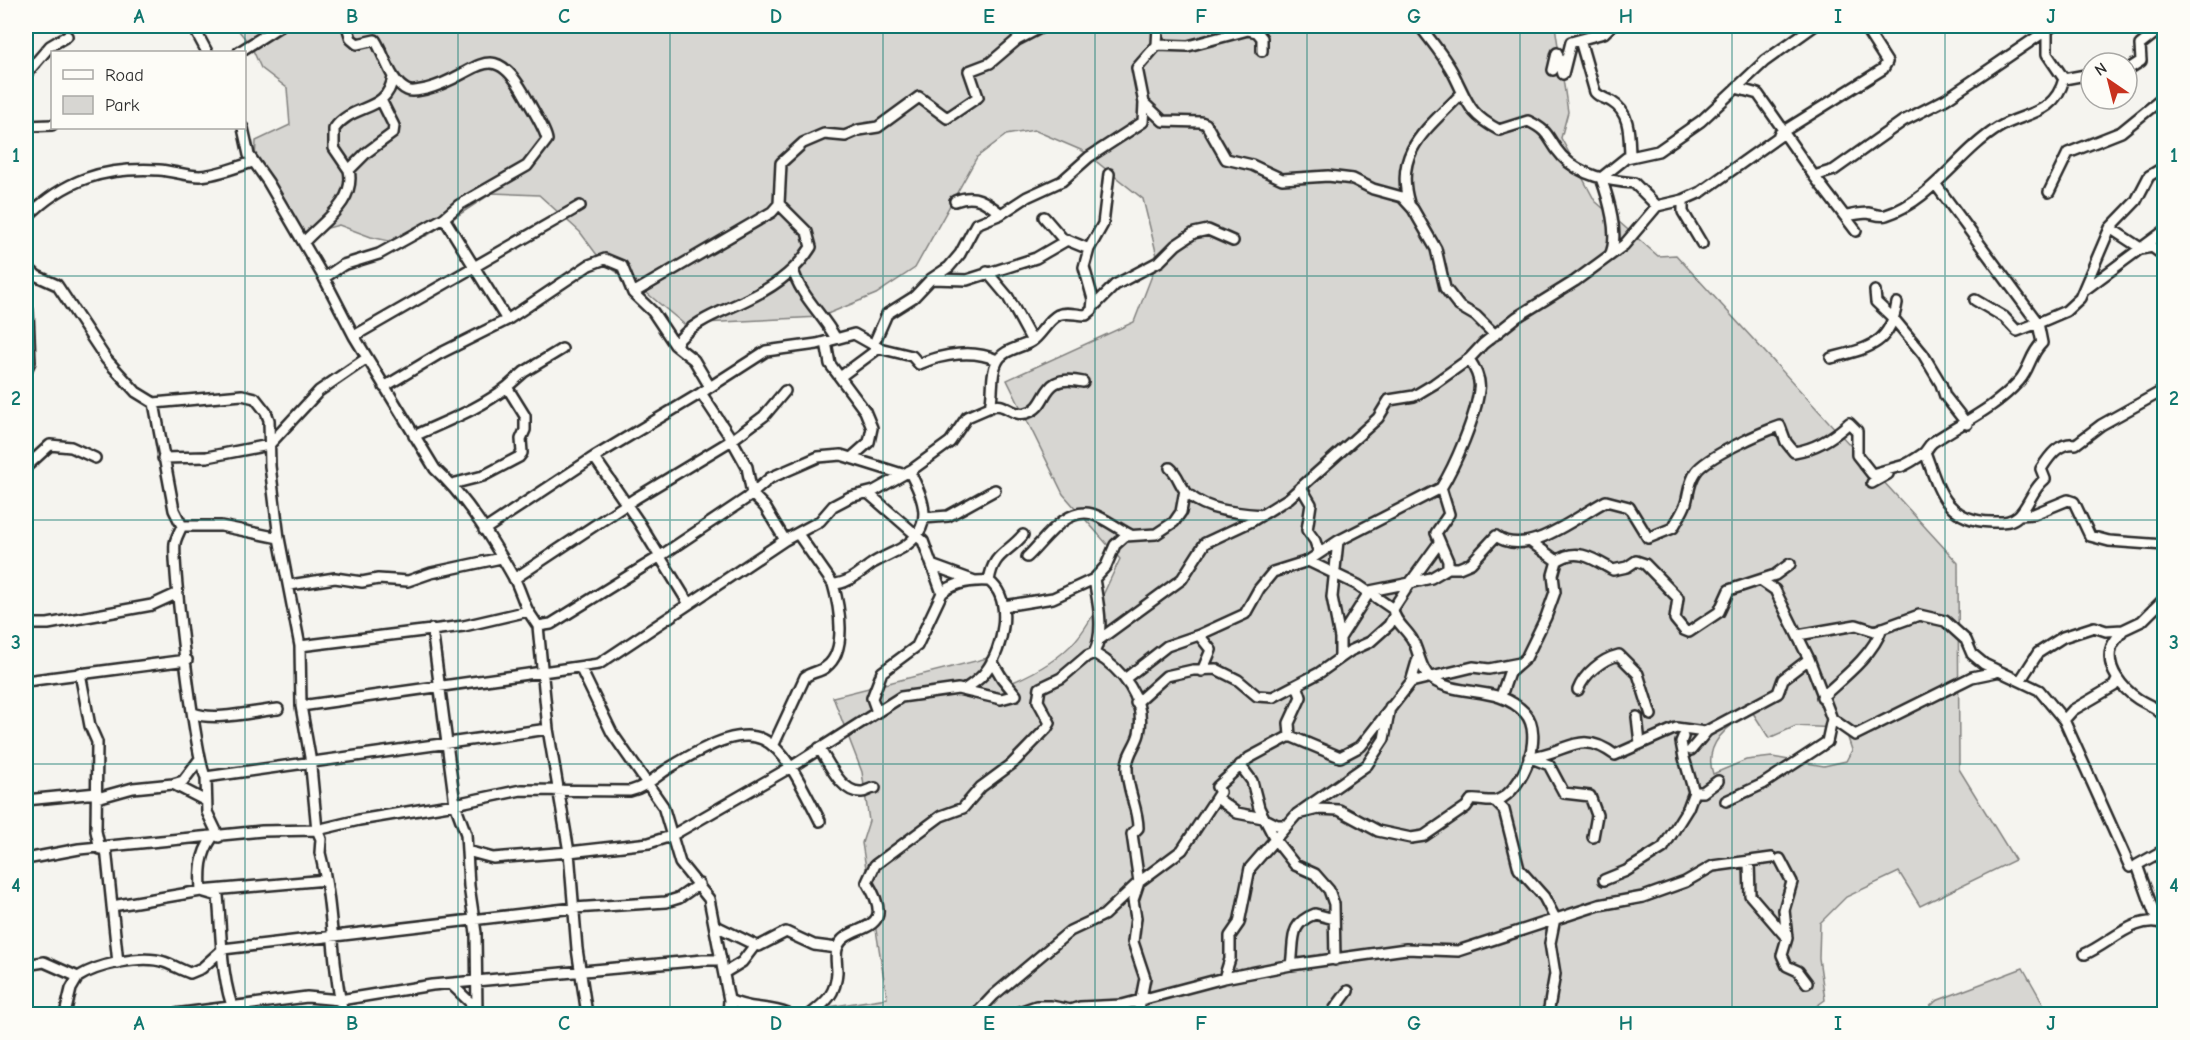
<svg xmlns="http://www.w3.org/2000/svg" width="2190" height="1040" font-family="'Comic Neue',sans-serif">
<style>
.green{fill:#d7d6d2;stroke:#81807e;stroke-width:1.5;fill-rule:evenodd}
.lines{fill:none;stroke-linecap:round;stroke-linejoin:round}
.minor-casing{stroke:#2b2b2b;stroke-width:14}
.minor{stroke:#fdfcf7;stroke-width:9}
.grid{fill:none;stroke:#0f766e;stroke-width:1.5;stroke-opacity:0.55}
.neatline{fill:none;stroke:#0f766e;stroke-width:2}
.grid-label{font-size:20px;text-anchor:middle;font-weight:bold;fill:#0f766e}
</style>
<rect width="100%" height="100%" fill="#f5f4ef"/>
<filter id="ink" filterUnits="userSpaceOnUse"><feTurbulence type="fractalNoise" baseFrequency=".0167" numOctaves="2"/><feDisplacementMap in="SourceGraphic" scale="12" xChannelSelector="R" yChannelSelector="G"/><feConvolveMatrix kernelMatrix="1 2 1 2 8 2 1 2 1" color-interpolation-filters="sRGB"/></filter>
<g filter="url(#ink)">
<path class="green" d="M 235,26 L 1555,26 L 1568,112 L 1561,138 L 1595,201 L 1658,256 L 1676,255 L 1958,563 L 1959,769 L 2015,860 L 1920,906 L 1899,872 L 1846,897 L 1820,923 L 1819,958 L 1825,1000 L 1805,1014 L 783,1014 L 887,998 L 862,843 L 869,821 L 862,772 L 833,697 L 995,656 L 1013,682 C 1083,652 1089,623 1120,559 L 1063,494 L 1007,380 L 1134,322 L 1158,260 L 1143,199 L 1083,151 L 1034,130 L 1006,135 L 977,157 L 915,268 L 876,294 L 820,317 L 684,324 L 642,289 L 603,263 L 580,232 L 539,195 L 492,193 L 428,235 L 402,244 L 371,237 L 339,225 L 301,235 L 255,162 L 256,141 L 290,125 L 287,88 L 261,68 L 251,46 ZM 1753,713 L 1769,738 L 1796,726 L 1837,728 L 1847,735 L 1852,750 L 1846,761 L 1824,766 L 1772,757 L 1746,760 L 1713,774 C 1703,745 1727,724 1753,713 Z
M 2023,968 L 2049,1014 L 1922,1014 L 1936,1001 Z"/>
<g class="lines">
<g class="minor-casing">
<path id="minor" d="M 193,26 L 207,52
M 347,26 L 351,39 L 357,44 L 375,40 C 385,55 390,82 407,90 C 413,93 420,90 426,89 C 477,77 491,32 527,99 C 532,109 546,130 547,140 L 527,166 L 459,205 L 444,218 L 507,320
M 1420,26 C 1431,41 1444,56 1453,73 C 1468,102 1468,114 1499,130 L 1528,121 C 1553,133 1546,139 1562,156 C 1580,176 1609,181 1634,183 L 1657,206
M 2041,26 L 2047,29 L 2047,54 L 2064,79 L 2091,74
M 1580,40 L 1595,92 C 1600,98 1606,98 1612,102 C 1631,113 1629,137 1630,156
M 1157,45 L 1188,46 L 1248,30 L 1257,32 L 1262,38 L 1262,51
M 239,52 L 280,26
M 1553,70 L 1557,53 L 1563,74 L 1571,42 L 1604,33 L 1611,26
M 2127,70 L 2141,61 L 2140,45 L 2164,26
M 26,74 L 50,46 L 67,36
M 1736,88 L 1758,94 L 1784,131
M 1144,103 L 1163,121 L 1201,122 L 1206,124 L 1226,159 L 1252,165 L 1282,179 L 1328,176 L 1353,179 L 1373,189 L 1402,197 L 1413,209 L 1436,249 L 1445,288 L 1459,306 L 1476,316 L 1495,335
M 26,126 L 52,125
M 243,128 L 249,155 L 268,182 L 324,278
M 1779,134 L 1883,69 L 1887,62 L 1864,26
M 349,170 L 334,148 L 334,129 C 353,102 387,114 393,77
M 1814,176 L 1856,231
M 1936,185 L 2038,323 L 2017,331 L 2004,317 L 1975,300
M 2049,192 L 2068,153 L 2121,132 L 2164,97
M 1683,200 L 1683,212 L 1702,244
M 955,201 C 975,193 985,201 1001,214
M 1409,203 C 1393,150 1429,128 1462,93
M 1846,216 C 1853,215 1861,213 1868,213 C 1874,214 1881,217 1886,215 C 1931,201 1959,152 1998,128 C 2024,112 2054,116 2064,79
M 1044,217 L 1062,238 L 1089,249
M 26,218 C 65,179 104,167 159,170 C 173,171 186,176 200,176 C 218,175 236,167 253,162
M 2110,228 L 2142,249 L 2152,247 L 2164,256
M 304,242 C 323,221 356,202 349,170 L 366,153 L 393,133 L 394,126 L 382,102
M 1610,255 C 1620,236 1608,197 1601,178 L 1626,158 L 1658,151 L 1701,121 L 1765,61 L 1814,26
M 26,266 L 37,276 L 57,285 L 106,359 L 136,392 L 154,403 L 242,395 L 255,398 L 266,412 L 269,420 L 270,466 L 279,538 L 300,646 L 301,706 L 310,757 L 317,830 L 321,839 L 320,853 C 334,906 331,961 343,1014
M 793,269 C 799,294 823,315 835,337
M 987,272 L 1008,297 L 1032,341
M 931,279 L 967,280 L 1036,258 L 1067,240
M 2086,289 L 2164,231
M 1875,291 L 1876,302 L 1894,319 L 1923,354 L 1941,384 L 1945,396 L 1967,424
M 633,293 L 772,212 L 779,204 L 781,163 L 803,143 L 824,134 L 845,136 L 859,130 L 878,127 L 919,97 L 947,118 L 978,97 L 969,71 L 990,63 L 1017,40 L 1044,26
M 26,305 L 28,311 L 30,362 L 26,371
M 1093,307 L 1115,285 L 1160,261 L 1176,245 L 1194,233 L 1208,230 L 1233,241
M 354,336 L 324,278 L 343,265 L 379,254 L 444,218
M 876,339 L 887,314 L 914,297 L 931,279 L 949,267 L 960,254 L 976,224 L 1001,214 L 1027,197 L 1062,181 L 1089,157 L 1143,122 L 1144,103 L 1137,68 L 1157,45 L 1158,26
M 826,342 L 830,364 L 865,411 L 872,428 L 869,442 L 851,458
M 675,345 C 694,318 727,311 754,296 C 776,285 798,268 811,247 L 807,232 L 779,204
M 1831,358 C 1869,348 1890,345 1897,303
M 840,377 L 879,348
M 384,387 L 439,354 L 507,320 L 589,265 L 605,259 L 622,266 L 633,293 L 653,312 L 675,345 L 694,360 L 710,387 L 701,393 L 732,440 L 636,498 L 514,579
M 710,387 L 766,351 L 817,344 L 854,334 L 879,348 L 912,356 L 919,364 C 943,354 973,349 997,360
M 154,403 L 174,510 L 182,526 L 221,526 L 279,538
M 990,407 C 1004,400 1012,417 1026,413 C 1052,407 1037,372 1083,382
M 414,436 C 446,421 480,409 507,387
M 1925,452 C 1939,490 1945,521 1992,522 C 2002,522 2010,523 2018,516 C 2029,506 2032,489 2045,479 L 2041,469 C 2050,455 2059,442 2076,444 L 2101,425 L 2164,390
M 594,457 L 638,521 L 689,604
M 163,458 L 207,457 L 269,445 L 319,391 L 367,358
M 26,467 L 50,445 L 71,447 L 95,458
M 1900,467 C 1908,464 1917,458 1924,453 C 1927,450 1929,445 1933,442 C 1963,422 1994,409 2019,381 C 2030,369 2030,354 2042,343 L 2038,323 L 2066,311 L 2080,298 L 2110,228 L 2136,201 L 2149,176 L 2164,167
M 1170,468 C 1179,475 1180,488 1189,495 C 1208,511 1238,513 1262,515
M 1872,483 L 1888,474
M 452,484 L 483,476 L 519,457 L 522,453 L 521,439 L 525,430 L 525,416 L 507,387 L 524,372 L 562,349
M 1301,487 L 1311,504 L 1307,530 L 1315,541 L 1319,553
M 868,493 L 923,541 L 942,593
M 2019,515 L 2034,514 L 2068,500 L 2074,502 L 2090,536 L 2109,541 L 2164,545
M 924,518 L 948,516 L 995,490
M 182,526 C 179,532 176,538 175,543 C 172,566 196,766 206,777 L 548,729
M 484,530 L 594,457 L 701,393
M 798,534 L 833,584 C 849,584 861,571 873,563 C 883,557 893,553 902,548 C 936,527 924,498 909,471
M 785,540 L 765,507 L 752,494 L 747,467 L 732,440 L 764,416 L 785,391
M 1338,541 L 1332,597 L 1340,638
M 1027,557 C 1044,541 1065,507 1092,514 C 1105,518 1118,529 1131,535
M 1557,561 C 1577,546 1595,560 1613,570 L 1627,567 L 1636,561 L 1645,564 L 1678,598 L 1675,619 L 1684,630 L 1689,632 L 1719,612 L 1729,590 L 1775,575 L 1790,564
M 934,566 L 975,581
M 1448,568 L 1448,561 L 1436,533 L 1449,514 L 1441,488 C 1455,466 1476,416 1479,390 C 1481,380 1475,368 1469,359
M 290,585 L 335,578 L 362,582 L 378,579 L 408,581 L 431,573 L 501,558
M 1004,606 L 1053,598 L 1094,579
M 1393,609 L 1410,583 L 1431,578 L 1448,568 L 1459,568 L 1471,563 L 1496,536 C 1527,559 1577,516 1606,501 L 1629,507 L 1648,538 L 1673,528 C 1677,520 1683,512 1686,503 C 1689,492 1689,482 1696,472 C 1706,457 1762,432 1780,426 L 1786,442 L 1794,452 C 1815,449 1833,438 1849,423 L 1857,431 L 1857,455 L 1872,474 L 1905,465
M 528,611 C 523,601 520,590 515,580 C 493,541 468,499 435,469 L 354,336 L 580,206
M 26,624 L 48,624 L 152,605 L 176,594
M 538,626 L 548,729 L 569,852 L 649,843 L 671,836 L 791,767 L 901,697 L 958,689 L 1001,699 L 1016,695 L 1002,678 L 992,661
M 432,629 L 455,804 L 466,834 L 469,886 L 476,933 L 477,1014
M 2123,630 C 2120,635 2112,642 2111,649 C 2106,669 2123,689 2138,699 C 2149,706 2156,706 2164,717
M 1798,635 L 1856,625 L 1875,631 L 1919,615 L 1945,621 L 1966,640 L 1972,654 L 1984,664 L 2020,681 L 2038,653 L 2063,637 L 2094,627 L 2106,631 L 2123,630 L 2142,621 L 2164,599
M 1100,639 L 1182,579 L 1205,543 L 1252,521 L 1289,498 L 1378,418 L 1389,400 L 1414,396 L 1434,384 L 1469,359 L 1483,344 L 1517,317 L 1575,281 L 1624,245 L 1657,206 L 1683,200 L 1701,192 L 1784,133 L 1814,176 L 1834,170 L 1903,121 L 1946,99 L 2053,26
M 300,646 L 464,626 L 528,611 L 538,626 L 551,624 L 659,557 L 747,498 L 770,478 L 800,465 L 818,457 L 841,455 L 902,474
M 1094,653 C 1122,669 1147,699 1139,734 C 1136,746 1126,755 1127,769 C 1127,790 1138,808 1138,828 L 1132,834 L 1139,882 L 1133,900 L 1136,918 L 1133,942 L 1145,978 L 1138,1014
M 1340,658 L 1340,638 L 1370,591 L 1410,583 L 1439,543
M 1809,659 L 1832,719 L 1855,735 L 1972,677 L 1996,672
M 580,667 L 612,733 L 663,806 L 680,863 L 709,899 L 721,960
M 1202,671 L 1211,650 L 1199,635 L 1245,614 L 1259,589 L 1273,572 L 1308,561 L 1338,541 L 1441,488
M 80,673 L 90,726 L 97,742 L 96,831 L 100,849
M 1126,678 L 1167,646 L 1199,635
M 26,681 L 187,660
M 2020,681 L 2039,690 L 2064,720 L 2130,867
M 1411,682 L 1418,658
M 965,689 C 972,684 981,679 986,671 C 1003,649 1014,600 989,581
M 1578,690 C 1584,674 1602,659 1619,655 L 1638,674 L 1651,715
M 1501,696 L 1509,673 L 1526,658 L 1546,617 L 1555,592 L 1553,575 L 1557,561 L 1531,542
M 1822,697 C 1843,678 1873,655 1882,628
M 1136,703 L 1166,676 L 1193,670 L 1216,669 L 1238,680 L 1257,696 L 1273,697 L 1319,673 L 1350,651 L 1370,642 L 1389,625 L 1394,616
M 301,706 L 599,664 L 785,540 L 820,521 L 833,506 L 850,497 L 874,491 L 913,469 L 950,442 L 967,417 L 990,407 C 994,393 990,375 997,362 C 1003,349 1021,348 1032,341 C 1042,334 1047,321 1058,315 C 1067,311 1076,315 1086,315 L 1092,310 L 1093,299 L 1084,267 L 1089,249 L 1103,224 L 1109,174
M 877,712 L 872,698 L 882,672 L 917,646 L 942,593 C 955,582 973,580 989,581 C 993,553 1007,554 1023,535
M 193,713 C 214,722 255,711 278,709
M 1637,717 L 1640,743
M 2064,720 L 2073,710 L 2114,686 L 2117,680
M 1290,736 L 1289,723 L 1301,697 L 1297,685
M 774,744 L 805,677 C 811,672 820,672 826,667 C 848,651 839,605 833,584
M 819,748 C 828,761 841,794 862,792 C 866,792 870,788 875,788
M 1691,750 L 1707,731
M 1240,765 L 1252,781 L 1259,808 L 1276,841 L 1295,865 L 1315,874 L 1329,890 L 1334,904 L 1335,960
M 206,777 L 207,812 L 219,837
M 173,784 L 206,801
M 1694,792 L 1703,792 L 1718,781
M 97,798 L 133,788 L 173,784 L 183,781 L 199,760
M 1217,798 L 1237,813 L 1263,818 L 1277,825 L 1287,825
M 26,800 L 97,793
M 1726,801 L 1763,784 L 1827,742 L 1832,719
M 1496,802 L 1504,810 L 1519,869 L 1544,897 L 1555,918 L 1550,943 L 1555,974 L 1548,1014
M 1297,814 L 1318,809 L 1339,810 L 1378,831 L 1411,838 L 1424,836 L 1466,807 L 1471,800 C 1479,799 1492,803 1498,800 C 1523,790 1545,735 1525,713 C 1498,684 1459,698 1432,679 C 1420,670 1419,651 1412,639 C 1405,628 1394,621 1393,609 L 1358,585 L 1308,561
M 1593,837 L 1597,815 L 1590,796 L 1564,793 L 1549,765 L 1529,757 C 1566,755 1578,727 1615,755 L 1676,728 L 1705,732 L 1778,693 L 1783,679 L 1809,659 L 1775,590 L 1762,581
M 212,838 C 200,855 200,871 201,891 L 218,896 C 222,936 220,976 235,1014
M 106,848 L 118,963
M 467,851 L 493,858 L 569,852 L 577,949 L 587,1014
M 26,859 L 79,849 L 262,831 L 317,830 L 359,820 L 455,804 L 521,790 L 630,791 C 646,787 655,777 669,768 C 764,710 775,732 820,821
M 1780,859 L 1792,882 L 1784,910 L 1787,938 L 1782,955 L 1787,966 L 1798,971 L 1807,983
M 1749,863 L 1750,895 L 1787,938
M 1604,880 L 1626,871 L 1663,848 L 1688,808 L 1694,792 L 1684,758 L 1681,742 L 1683,737
M 112,906 L 201,891 L 326,880
M 2157,921 L 2137,865 L 2164,850
M 716,926 L 755,945 L 759,946 L 786,932 L 814,945 L 837,948
M 2085,954 C 2109,944 2137,913 2164,924
M 26,965 L 44,962 L 78,977 C 97,965 142,954 164,962 C 173,965 181,970 190,973 L 202,968 L 223,949 L 574,908 L 666,902 L 679,898 L 699,884
M 1291,965 C 1295,940 1288,924 1315,914 L 1334,919
M 724,973 L 742,962 L 755,945
M 1224,978 L 1230,959 L 1230,936 L 1239,923 L 1250,868 L 1297,814 L 1367,765 L 1384,739 L 1390,707
M 451,984 L 475,1007
M 729,1000 C 748,1010 768,1006 788,1014
M 65,1014 L 71,989 L 78,977
M 175,1014 L 307,997 L 340,1000 L 432,985 L 703,960 L 721,960 L 729,1000 L 728,1014
M 811,1014 C 826,1002 836,994 837,972 C 837,965 835,956 837,949 C 845,920 902,939 867,882 L 875,865 L 941,816 L 963,808 L 981,787 L 1012,764 L 1047,728 L 1050,723 L 1038,701 L 1040,688 L 1061,678 L 1087,656 L 1094,653 C 1105,631 1098,603 1094,579 L 1106,566 L 1115,545 L 1125,536 L 1156,534 L 1174,522 L 1181,512 L 1185,490
M 976,1014 L 994,995 L 1070,931 L 1104,915 L 1139,882 L 1182,850 L 1220,792 L 1217,787 L 1249,758 L 1290,736 L 1340,757 L 1361,746 L 1411,682 L 1473,667 L 1489,669 L 1520,663
M 1013,1014 L 1036,1006 L 1051,1006 L 1071,1010 L 1080,1007 L 1122,1005 L 1224,978 L 1291,965 L 1406,949 L 1458,951 L 1599,905 L 1643,897 L 1685,882 L 1713,866 L 1772,858
M 1331,1014 L 1348,991"/>
</g>
<use href="#minor" class="minor"/>
</g>
</g>
<path class="grid" d="M 245,26 L 245,1014M 458,26 L 458,1014M 670,26 L 670,1014M 883,26 L 883,1014M 1095,26 L 1095,1014M 1307,26 L 1307,1014M 1520,26 L 1520,1014M 1732,26 L 1732,1014M 1945,26 L 1945,1014M 26,276 L 2164,276M 26,520 L 2164,520M 26,764 L 2164,764"/>
<rect width="2190" height="1040" fill="none" stroke="#fdfcf7" stroke-width="66"/>
<rect x="51" y="51" width="195" height="78" fill="#fdfcf7" stroke="#a9a8a5" stroke-width="1.5"/>
<rect x="63" y="70" width="30" height="9" fill="#fdfcf7" stroke="#a9a8a5" stroke-width="1.5"/>
<text x="105" y="81" font-size="18" fill="#2b2b2b">Road</text>
<rect x="63" y="96" width="30" height="18" fill="#d7d6d2" stroke="#a9a8a5" stroke-width="1.5"/>
<text x="105" y="111" font-size="18" fill="#2b2b2b">Park</text>
<g transform="translate(2109 81) rotate(325)"><circle r="28" fill="#fdfcf7" stroke="#a9a8a5" stroke-width="1.5"/>
<path d="M0-4.5L10 22L0 15L-10 22Z" fill="#c8321e"/>
<text y="-9" font-size="16" font-weight="bold" text-anchor="middle" fill="#2b2b2b">N</text>
</g>
<rect x="33" y="33" width="2124" height="974" class="neatline"/>
<g class="grid-label">
<text x="139" y="23">A</text>
<text x="352" y="23">B</text>
<text x="564" y="23">C</text>
<text x="776" y="23">D</text>
<text x="989" y="23">E</text>
<text x="1201" y="23">F</text>
<text x="1414" y="23">G</text>
<text x="1626" y="23">H</text>
<text x="1838" y="23">I</text>
<text x="2051" y="23">J</text>
<text x="16" y="162">1</text>
<text x="2174" y="162">1</text>
<text x="16" y="405">2</text>
<text x="2174" y="405">2</text>
<text x="16" y="649">3</text>
<text x="2174" y="649">3</text>
<text x="16" y="892">4</text>
<text x="2174" y="892">4</text>
<text x="139" y="1030">A</text>
<text x="352" y="1030">B</text>
<text x="564" y="1030">C</text>
<text x="776" y="1030">D</text>
<text x="989" y="1030">E</text>
<text x="1201" y="1030">F</text>
<text x="1414" y="1030">G</text>
<text x="1626" y="1030">H</text>
<text x="1838" y="1030">I</text>
<text x="2051" y="1030">J</text>
</g>
</svg>
